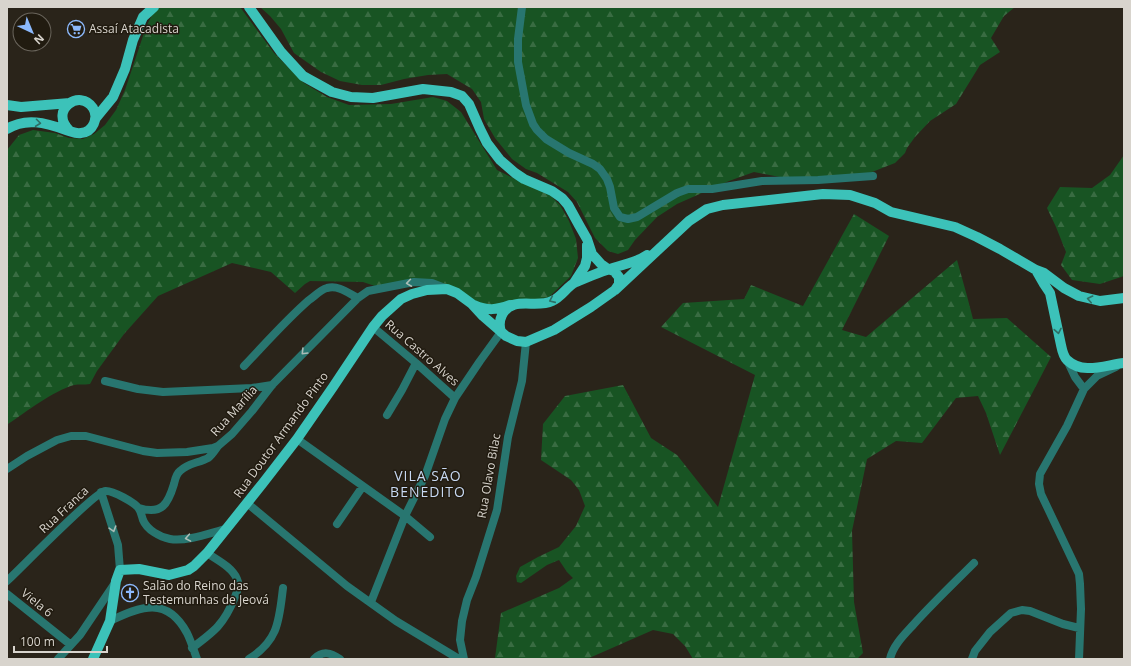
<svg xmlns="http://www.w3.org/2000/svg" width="1131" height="666" font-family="'Open Sans',sans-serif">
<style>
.forest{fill:url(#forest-firs)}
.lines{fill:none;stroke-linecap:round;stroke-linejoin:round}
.minor{stroke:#287670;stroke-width:8}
.major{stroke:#3cc2b9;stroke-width:10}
.oneway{stroke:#2e6e64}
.oneway2{stroke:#acbcb6}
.labels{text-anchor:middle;stroke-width:3;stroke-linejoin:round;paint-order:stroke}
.poi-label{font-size:12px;fill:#d8d4cd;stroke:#211b10;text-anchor:start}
.street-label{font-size:12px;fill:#d8d4cd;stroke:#211b10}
.quarter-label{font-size:14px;letter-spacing:1px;fill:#c7d8f2;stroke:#211b10}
</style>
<defs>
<pattern id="forest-firs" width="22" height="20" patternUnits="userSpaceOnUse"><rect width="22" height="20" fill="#185423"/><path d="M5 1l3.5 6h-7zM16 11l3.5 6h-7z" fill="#396c42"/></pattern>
</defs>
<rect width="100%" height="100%" fill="#2a241a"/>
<path class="forest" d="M 159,7 L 240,7 L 274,53 L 304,83 L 327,97 L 349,105 L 391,104 L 433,97 L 447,101 L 461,112 L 497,170 L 513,178 L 550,195 L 560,205 L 569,221 L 576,239 L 578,258 L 571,276 L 549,297 L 541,299 L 486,307 L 431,279 L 375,286 L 363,282 L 310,281 L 305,284 L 295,293 L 271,272 L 232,263 L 158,296 L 124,334 L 97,371 L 90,384 C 84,385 79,384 74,385 C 53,391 26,412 8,424 L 7,150 L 19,135 L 33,130 L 55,133 L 69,138 L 83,139 L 94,134 L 105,125 L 116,110 L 125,90 L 146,27 L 153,13 Z
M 260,7 L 1015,7 L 1004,16 L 991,38 L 1000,52 L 980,65 L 956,104 L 930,121 L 915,137 L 907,148 L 905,153 L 895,163 L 867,174 L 790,179 L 754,172 L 729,181 L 677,204 L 657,217 L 635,240 L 628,250 L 618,254 L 608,251 L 595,238 L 577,202 L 568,192 L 537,173 L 526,169 L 512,159 L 495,138 L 484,119 L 481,102 L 472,89 L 447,74 L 428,75 L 404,79 L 381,85 L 362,85 L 340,81 L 321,72 L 294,53 L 281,29 L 270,16 Z
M 1124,155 L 1124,276 L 1100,284 L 1072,280 L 1061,265 L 1066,252 L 1056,227 L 1047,208 L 1060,187 L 1092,188 L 1110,175 Z
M 854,214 L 889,236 L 842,330 L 866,337 L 957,260 L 967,296 L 973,319 L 1007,318 L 1051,357 L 1000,455 L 986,413 L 978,396 L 956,398 L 922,443 L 896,441 L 867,459 L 852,531 L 854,602 L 863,653 L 857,659 L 693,659 L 685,646 L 673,634 L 653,630 L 587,659 L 498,659 L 495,658 L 501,613 L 559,588 L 573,578 L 567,572 L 559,560 L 547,565 L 521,583 L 517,582 L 516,576 L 520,567 L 538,557 L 559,547 L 576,526 L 585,506 L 579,490 L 571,480 L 541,460 L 543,424 L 565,396 L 623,385 L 651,438 L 677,455 L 718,507 L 755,375 L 661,327 L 683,303 L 744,299 L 751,285 L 803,306 Z"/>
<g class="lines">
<path class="minor" d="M 522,7 L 518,39 L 518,62 L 526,105 L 533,124 L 537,130 L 546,139 L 569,153 L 593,164 L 600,169 L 607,179 L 610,187 L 614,208 L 620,217 L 628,219 L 637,217 L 677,193 L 688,189 L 712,189 L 762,181 L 818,180 L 873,176
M 373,327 L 416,363 L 455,398
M 1067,360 L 1075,377 L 1084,389
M 244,366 C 265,344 286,320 309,300 C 315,296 320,290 327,288 C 339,285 348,293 358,298
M 105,381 L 138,389 L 163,392 L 252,388 L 272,385
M 387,415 L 402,390 L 416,363
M 297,439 L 405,516 L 430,537
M 7,469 L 27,456 L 57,440 L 71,436 L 86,436 L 143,451 L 157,453 L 187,452 L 213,448 L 218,446 L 232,434 L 252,411 L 272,385 L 358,298 L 368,291 L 414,282 L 432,283 L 445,288
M 101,492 L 118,545 L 120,570
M 247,503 L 347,586 L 396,621 L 459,659
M 139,508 C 162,515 168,504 174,484 C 175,480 176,474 180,471 C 188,463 199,463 208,458 C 212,455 215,450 218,446
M 337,524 L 363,486
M 7,581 C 20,569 95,492 105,491 C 112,490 136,503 139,509 C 141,512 142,517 143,520 C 147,530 160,537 170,539 C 186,542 210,533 226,529
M 7,594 L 71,645
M 371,602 L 405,516 L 425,476 L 445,419 L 455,398 L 480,361 L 501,332
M 110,621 C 141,606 167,596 187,633 C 191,641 194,651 197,659
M 192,648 C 215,631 224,624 235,597 C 237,592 240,585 237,579 C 232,567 217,560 207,553
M 58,659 L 80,635 L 115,583
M 249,659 C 279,640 279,620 283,588
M 314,659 C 323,650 331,653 340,659
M 464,659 L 460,640 L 462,621 L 467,600 L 476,577 L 497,510 L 508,437 L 522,381 L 526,342
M 890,659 C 893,645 905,634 914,624 C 933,603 954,583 974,563
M 972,659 L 975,651 L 990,632 L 1011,613 L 1022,610 L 1030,611 L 1063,624 L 1079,628
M 1079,659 L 1081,609 L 1080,584 L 1079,574 L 1041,494 L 1039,484 L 1040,474 L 1067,426 L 1084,389 L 1097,376 L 1116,367"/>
<path class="major" d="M 249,7 L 281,52 L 303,76 L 332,92 L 351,97 L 373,98 L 423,89 L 451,92 L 462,96 L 469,104 L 480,129 L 487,143 L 500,160 L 515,173 L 524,179 L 552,191 L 562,198 L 568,205 L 579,225 L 587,239 L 592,254 L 601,264 L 608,269 L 614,271 L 619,277 L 619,284 L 615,290
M 7,105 L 21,107 L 70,103
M 95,119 L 113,97 L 125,69 L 133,40 L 143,17 L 154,7
M 7,129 C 26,117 46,123 66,130 C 71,131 75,134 81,133 C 93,132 99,118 93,108 C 80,88 49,110 69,130
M 1036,270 L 1044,284 L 1050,293 L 1061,345 C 1062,350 1063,356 1067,360 C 1083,375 1105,365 1124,363
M 574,283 L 585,266 L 587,258 L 587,245
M 474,305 C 488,311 496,310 510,305
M 501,332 C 499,326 499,321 502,315 C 512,295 536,309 552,301 C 562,297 567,286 576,282 C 586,278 597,273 607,270 C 622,264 634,264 647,255
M 93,659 L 110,621 L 116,581 L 120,570 L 139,569 L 169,575 L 188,570 L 194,566 L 207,553 L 263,483 L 297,439 L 333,387 L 373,327 L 382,316 L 401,299 L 412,294 L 427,290 L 447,289 L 457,293 L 472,304 L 483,316 L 506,336 L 517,341 L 526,342 L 554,330 L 591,307 L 615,290 L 689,221 L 707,209 L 723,205 L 823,194 L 850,195 L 875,203 L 891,212 L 955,227 L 977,237 L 1000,249 L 1036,270 L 1044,273 L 1064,288 L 1079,296 L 1100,301 L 1124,298"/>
</g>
<defs><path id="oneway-chevron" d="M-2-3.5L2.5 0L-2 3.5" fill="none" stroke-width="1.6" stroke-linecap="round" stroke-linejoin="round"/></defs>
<g class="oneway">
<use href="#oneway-chevron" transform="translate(38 123) rotate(7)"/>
<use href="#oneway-chevron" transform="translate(1090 299) rotate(-168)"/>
<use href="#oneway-chevron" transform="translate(552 300) rotate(156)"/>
<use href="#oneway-chevron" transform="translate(1058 331) rotate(79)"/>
</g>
<g class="oneway2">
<use href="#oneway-chevron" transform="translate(409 283) rotate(172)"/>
<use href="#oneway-chevron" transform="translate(304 352) rotate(135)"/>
<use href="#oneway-chevron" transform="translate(113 529) rotate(73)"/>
<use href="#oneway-chevron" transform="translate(188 538) rotate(170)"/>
</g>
<defs>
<g id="supermarket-ring" transform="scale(0.9)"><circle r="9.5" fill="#211b10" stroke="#8cb9fc" stroke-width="1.5"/><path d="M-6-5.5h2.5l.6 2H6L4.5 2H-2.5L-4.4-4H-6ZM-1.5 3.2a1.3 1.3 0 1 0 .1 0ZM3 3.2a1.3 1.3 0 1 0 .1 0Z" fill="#8cb9fc"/></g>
<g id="church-ring" transform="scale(0.9)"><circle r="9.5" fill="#211b10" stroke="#8cb9fc" stroke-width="1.5"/><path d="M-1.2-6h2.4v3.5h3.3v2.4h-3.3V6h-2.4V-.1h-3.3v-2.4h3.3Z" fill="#8cb9fc"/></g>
</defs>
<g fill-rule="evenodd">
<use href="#supermarket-ring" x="76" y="29"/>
<use href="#church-ring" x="130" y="593"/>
</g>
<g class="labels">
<g class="poi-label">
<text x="89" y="33">Assaí Atacadista</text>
<text x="143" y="590">Salão do Reino das<tspan x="143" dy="14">Testemunhas de Jeová</tspan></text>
</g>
<g class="street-label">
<text transform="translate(422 353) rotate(41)" y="4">Rua Castro Alves</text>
<text transform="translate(234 411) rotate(-48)" y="4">Rua Marília</text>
<text transform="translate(281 435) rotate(-54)" y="4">Rua Doutor Armando Pinto</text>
<text transform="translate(489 476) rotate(-80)" y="4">Rua Olavo Bilac</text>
<text transform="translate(64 510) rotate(-43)" y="4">Rua Franca</text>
<text transform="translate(37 603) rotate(39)" y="4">Viela 6</text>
</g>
<g class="quarter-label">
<text x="428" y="481">VILA SÃO<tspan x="428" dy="16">BENEDITO</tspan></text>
</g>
</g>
<rect width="1131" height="666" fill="none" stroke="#d8d4cd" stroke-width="16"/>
<g transform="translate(32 32) rotate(136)"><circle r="19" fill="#211b10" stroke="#6a655c"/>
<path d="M0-3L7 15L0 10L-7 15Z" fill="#8cb9fc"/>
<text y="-6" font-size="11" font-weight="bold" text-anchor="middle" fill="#d8d4cd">N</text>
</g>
<path d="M14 646v6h93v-6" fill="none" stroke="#d8d4cd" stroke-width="2"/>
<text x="20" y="646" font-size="12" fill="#d8d4cd" stroke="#211b10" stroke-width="3" paint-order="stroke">100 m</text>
</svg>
